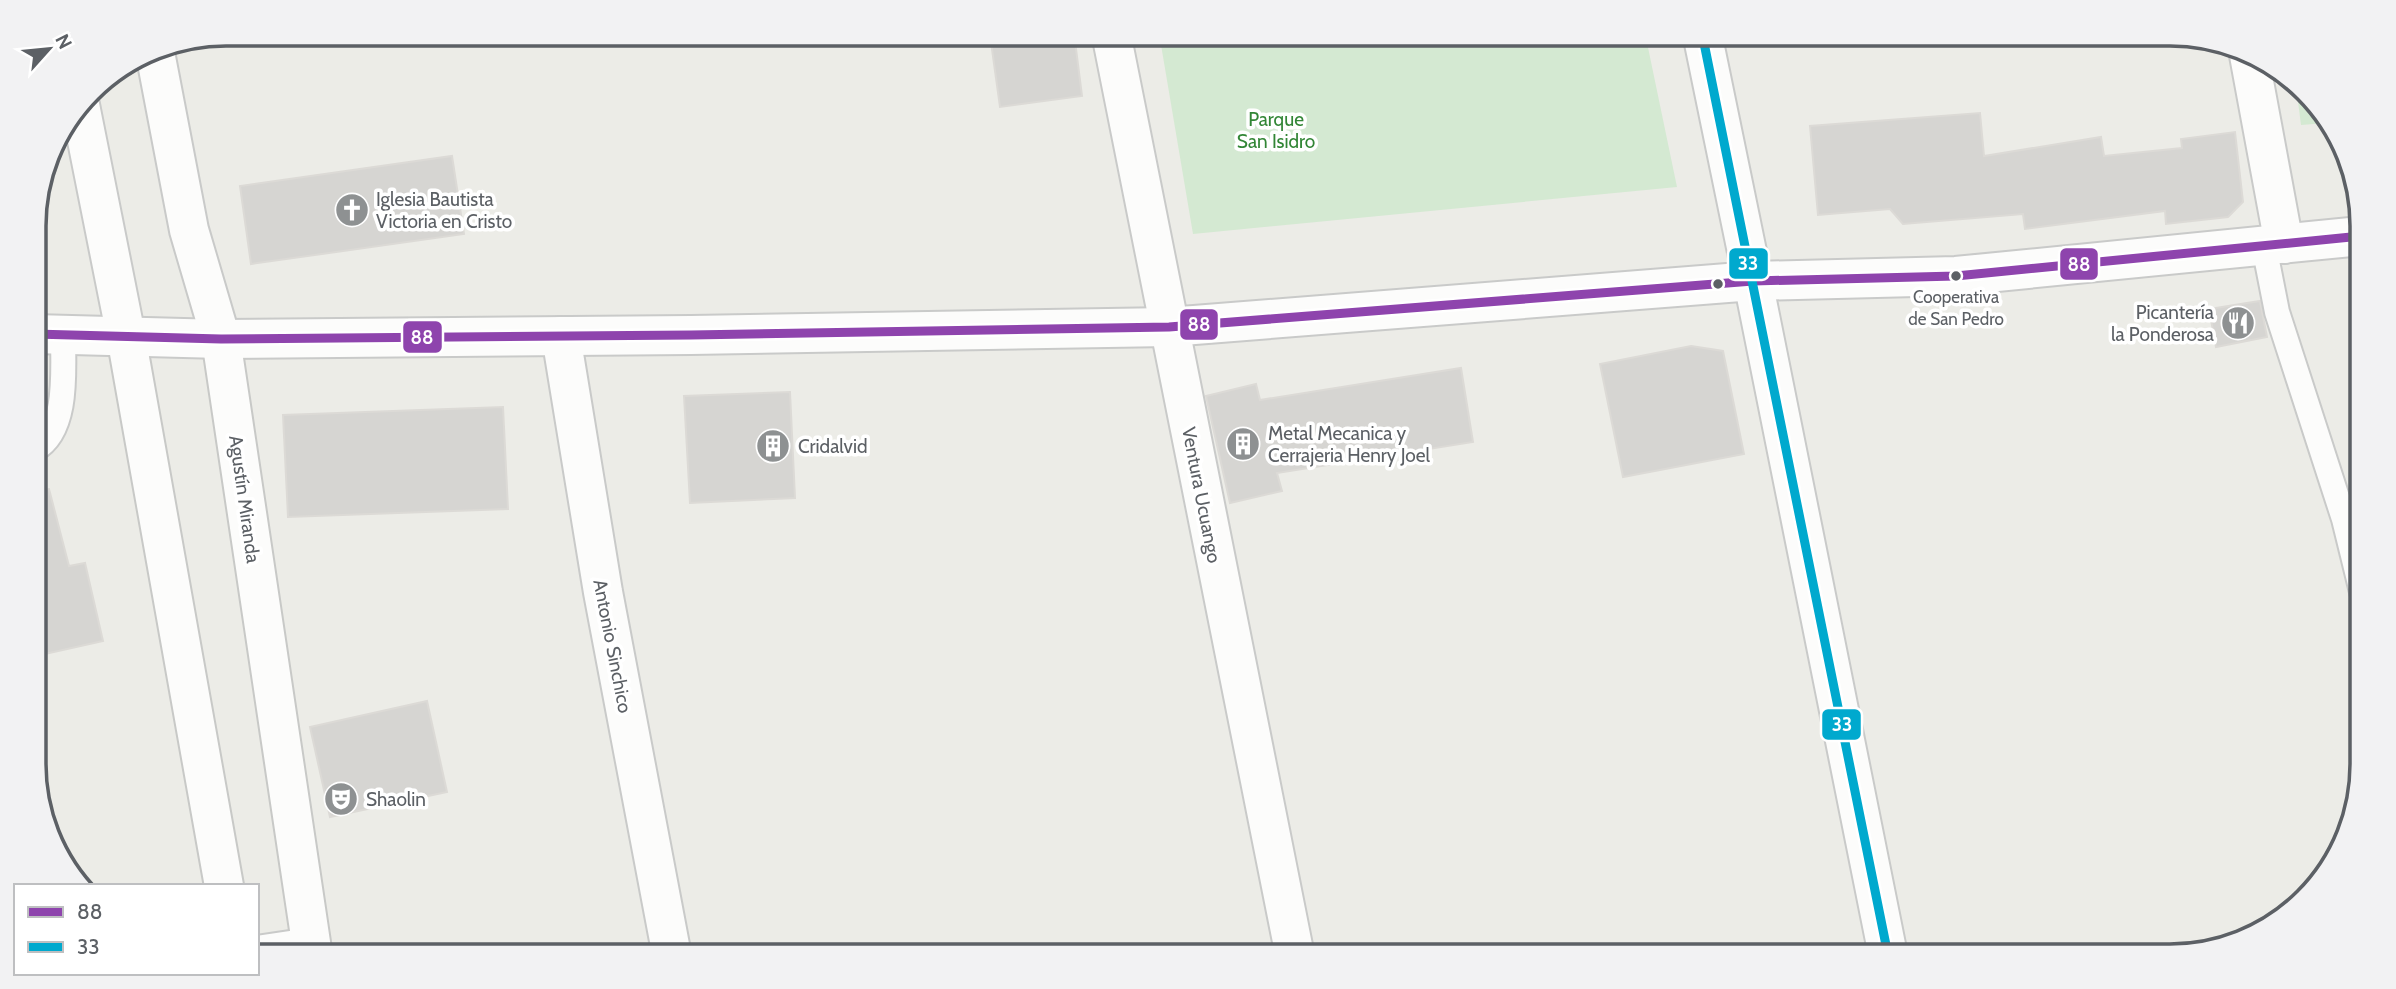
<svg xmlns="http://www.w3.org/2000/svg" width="2396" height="989" font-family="Cabin,sans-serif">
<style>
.green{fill:#d4e9d2}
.building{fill:#d6d5d2;stroke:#dcdad6;stroke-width:2}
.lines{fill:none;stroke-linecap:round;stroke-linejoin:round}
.service-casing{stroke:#c9cac9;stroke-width:28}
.minor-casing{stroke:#c9cac9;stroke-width:42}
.tertiary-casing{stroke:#c9cac9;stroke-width:42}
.secondary-casing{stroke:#c8c9c7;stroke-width:42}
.service{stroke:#fcfcfb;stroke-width:24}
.minor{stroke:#fcfcfb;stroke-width:38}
.tertiary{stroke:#fcfcfb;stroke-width:38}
.secondary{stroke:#fcfcfb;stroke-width:38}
.bus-1-casing{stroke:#fff;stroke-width:14}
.bus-2-casing{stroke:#fff;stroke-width:14}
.bus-1{stroke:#8e44ad;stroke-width:9}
.bus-2{stroke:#00a9ce;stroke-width:9}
.bus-dot{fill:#5c6065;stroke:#fff;stroke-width:2.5}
.labels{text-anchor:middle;stroke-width:7;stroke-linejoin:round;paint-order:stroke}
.bus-label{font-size:17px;fill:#5c6065;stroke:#fff}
.park-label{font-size:19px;fill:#328636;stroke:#fff}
.poi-label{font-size:19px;fill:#5c6065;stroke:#fff;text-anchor:start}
.street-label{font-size:19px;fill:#5c6065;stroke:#fff}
.rim{fill:none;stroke:#5c6065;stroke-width:3.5}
.line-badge{stroke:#fff;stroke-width:2.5}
.badge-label{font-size:19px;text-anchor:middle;font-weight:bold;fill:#fff}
</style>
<rect width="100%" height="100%" fill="#ecece7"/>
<path class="green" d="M 1159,33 L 1645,33 L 1677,187 L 1193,234 Z
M 2296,86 L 2315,99 L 2326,123 L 2301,125 Z"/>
<path class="building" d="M 1061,33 L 1074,33 L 1082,96 L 1000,107 L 991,42 Z
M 1980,113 L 1984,156 L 2101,137 L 2104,156 L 2182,148 L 2181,139 L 2235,132 L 2243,202 L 2228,217 L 2166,224 L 2165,211 L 2025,229 L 2023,214 L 1903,224 L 1890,209 L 1818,215 L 1810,126 Z
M 452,156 L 464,234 L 251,264 L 240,186 Z
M 2260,301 L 2267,337 L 2216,347 L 2209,309 Z
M 1691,346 L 1723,351 L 1744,454 L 1623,477 L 1600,364 Z
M 1461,368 L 1473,442 L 1277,473 L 1282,491 L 1230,503 L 1206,396 L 1256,384 L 1260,400 Z
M 790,392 L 795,498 L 690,503 L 684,396 Z
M 503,407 L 508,509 L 288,517 L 283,415 Z
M 49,489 L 69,566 L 85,563 L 103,641 L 36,656 L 35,491 Z
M 427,701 L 447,792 L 330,817 L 310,727 Z"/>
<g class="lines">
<g class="service-casing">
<path id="service" d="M 2264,246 L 2277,312 L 2344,519 L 2362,592
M 35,449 C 69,430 63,369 63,335"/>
</g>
<g class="minor-casing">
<path id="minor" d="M 1111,33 L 1295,956
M 154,47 L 189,230 L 221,339
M 2249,55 L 2284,244
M 80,105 L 126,336
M 1753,281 L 1888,955
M 561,336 L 603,592 L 672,956
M 257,955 L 311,947"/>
</g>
<g class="tertiary-casing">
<path id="tertiary" d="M 1702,33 L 1753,281
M 34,334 L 221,339 L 691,335 L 1169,327 L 1753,281 L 1956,276 L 2361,236"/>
</g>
<g class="secondary-casing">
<path id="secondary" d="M 126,336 L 224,886
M 221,339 L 313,956"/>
</g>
<use href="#service" class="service"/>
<use href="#minor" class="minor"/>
<use href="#tertiary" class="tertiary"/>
<use href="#secondary" class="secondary"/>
<g class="bus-1-casing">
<path id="bus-1" d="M 34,334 L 221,339 L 691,335 L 1169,327 L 1753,281 L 1956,276 L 2361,236"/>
</g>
<g class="bus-2-casing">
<path id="bus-2" d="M 1702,33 L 1888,955"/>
</g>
<use href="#bus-1" class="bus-1"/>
<use href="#bus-2" class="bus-2"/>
</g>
<defs>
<g id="church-disc" transform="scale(1.75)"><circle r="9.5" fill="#8e9192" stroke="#fff"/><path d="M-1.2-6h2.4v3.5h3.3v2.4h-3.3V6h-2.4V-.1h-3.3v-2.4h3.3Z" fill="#fff"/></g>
<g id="restaurant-disc" transform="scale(1.75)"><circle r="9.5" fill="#8e9192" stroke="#fff"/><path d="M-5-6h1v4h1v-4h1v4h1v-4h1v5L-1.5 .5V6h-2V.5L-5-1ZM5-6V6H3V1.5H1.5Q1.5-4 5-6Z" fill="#fff"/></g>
<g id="building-disc" transform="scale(1.75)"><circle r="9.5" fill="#8e9192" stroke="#fff"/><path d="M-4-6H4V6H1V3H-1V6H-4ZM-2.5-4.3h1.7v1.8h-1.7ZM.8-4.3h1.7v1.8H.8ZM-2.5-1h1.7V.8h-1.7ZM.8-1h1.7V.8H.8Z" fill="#fff"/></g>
<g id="theatre-disc" transform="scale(1.75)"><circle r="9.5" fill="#8e9192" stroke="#fff"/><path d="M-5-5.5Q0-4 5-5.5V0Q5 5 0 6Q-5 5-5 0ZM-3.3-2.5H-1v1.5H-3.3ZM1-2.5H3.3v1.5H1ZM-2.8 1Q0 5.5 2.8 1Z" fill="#fff"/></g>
</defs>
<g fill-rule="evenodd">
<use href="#church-disc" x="352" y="210"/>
<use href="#restaurant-disc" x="2238" y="323"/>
<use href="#building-disc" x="1243" y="444"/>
<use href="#building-disc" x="773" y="446"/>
<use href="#theatre-disc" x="341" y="799"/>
</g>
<g class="bus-dot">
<circle cx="1956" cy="276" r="6"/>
<circle cx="1718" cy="284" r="6"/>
</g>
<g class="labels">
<g class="bus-label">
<text x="1956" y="303">Cooperativa<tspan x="1956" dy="22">de San Pedro</tspan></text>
</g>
<g class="park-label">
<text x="1276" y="126">Parque<tspan x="1276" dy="22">San Isidro</tspan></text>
</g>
<g class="poi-label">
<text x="376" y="206">Iglesia Bautista<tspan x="376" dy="22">Victoria en Cristo</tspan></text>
<text x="2214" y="319" text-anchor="end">Picantería<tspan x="2214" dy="22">la Ponderosa</tspan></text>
<text x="1268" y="440">Metal Mecanica y<tspan x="1268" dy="22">Cerrajeria Henry Joel</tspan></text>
<text x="798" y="453">Cridalvid</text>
<text x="366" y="806">Shaolin</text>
</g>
<g class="street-label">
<text transform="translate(1202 495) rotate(79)" y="7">Ventura Ucuango</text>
<text transform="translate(245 499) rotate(82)" y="7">Agustín Miranda</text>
<text transform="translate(613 646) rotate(79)" y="7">Antonio Sinchico</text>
</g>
</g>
<path d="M0 0H2396V989H0ZM226 46H2170A180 180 0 0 1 2350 226V764A180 180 0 0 1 2170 944H226A180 180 0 0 1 46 764V226A180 180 0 0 1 226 46Z" fill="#f2f2f3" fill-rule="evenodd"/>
<path class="rim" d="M226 46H2170A180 180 0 0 1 2350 226V764A180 180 0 0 1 2170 944H226A180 180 0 0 1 46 764V226A180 180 0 0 1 226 46Z"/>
<g class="line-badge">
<rect x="1728" y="247" width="41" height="33" rx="7" fill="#00a9ce"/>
<rect x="2059" y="247" width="40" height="34" rx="7" fill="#8e44ad"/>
<rect x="1179" y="308" width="40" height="33" rx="7" fill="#8e44ad"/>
<rect x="402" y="320" width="41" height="34" rx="7" fill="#8e44ad"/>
<rect x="1821" y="708" width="41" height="33" rx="7" fill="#00a9ce"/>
</g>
<g class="badge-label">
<text x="1748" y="270">33</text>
<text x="2079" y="271">88</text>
<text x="1199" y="331">88</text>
<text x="422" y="344">88</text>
<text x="1842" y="731">33</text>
</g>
<rect x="14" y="884" width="245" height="91" fill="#ffffff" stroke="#bebfc1" stroke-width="2"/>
<rect x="28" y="907" width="35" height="10" fill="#8e44ad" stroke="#bebfc1" stroke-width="2"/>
<text x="77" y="919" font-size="21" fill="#5c6065">88</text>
<rect x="28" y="942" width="35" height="10" fill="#00a9ce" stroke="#bebfc1" stroke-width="2"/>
<text x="77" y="954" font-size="21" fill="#5c6065">33</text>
<g transform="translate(49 49) rotate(63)" stroke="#ffffff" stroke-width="5" paint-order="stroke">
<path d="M0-5L12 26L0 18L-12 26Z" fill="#5c6065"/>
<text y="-10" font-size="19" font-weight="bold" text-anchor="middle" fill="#5c6065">N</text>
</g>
</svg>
